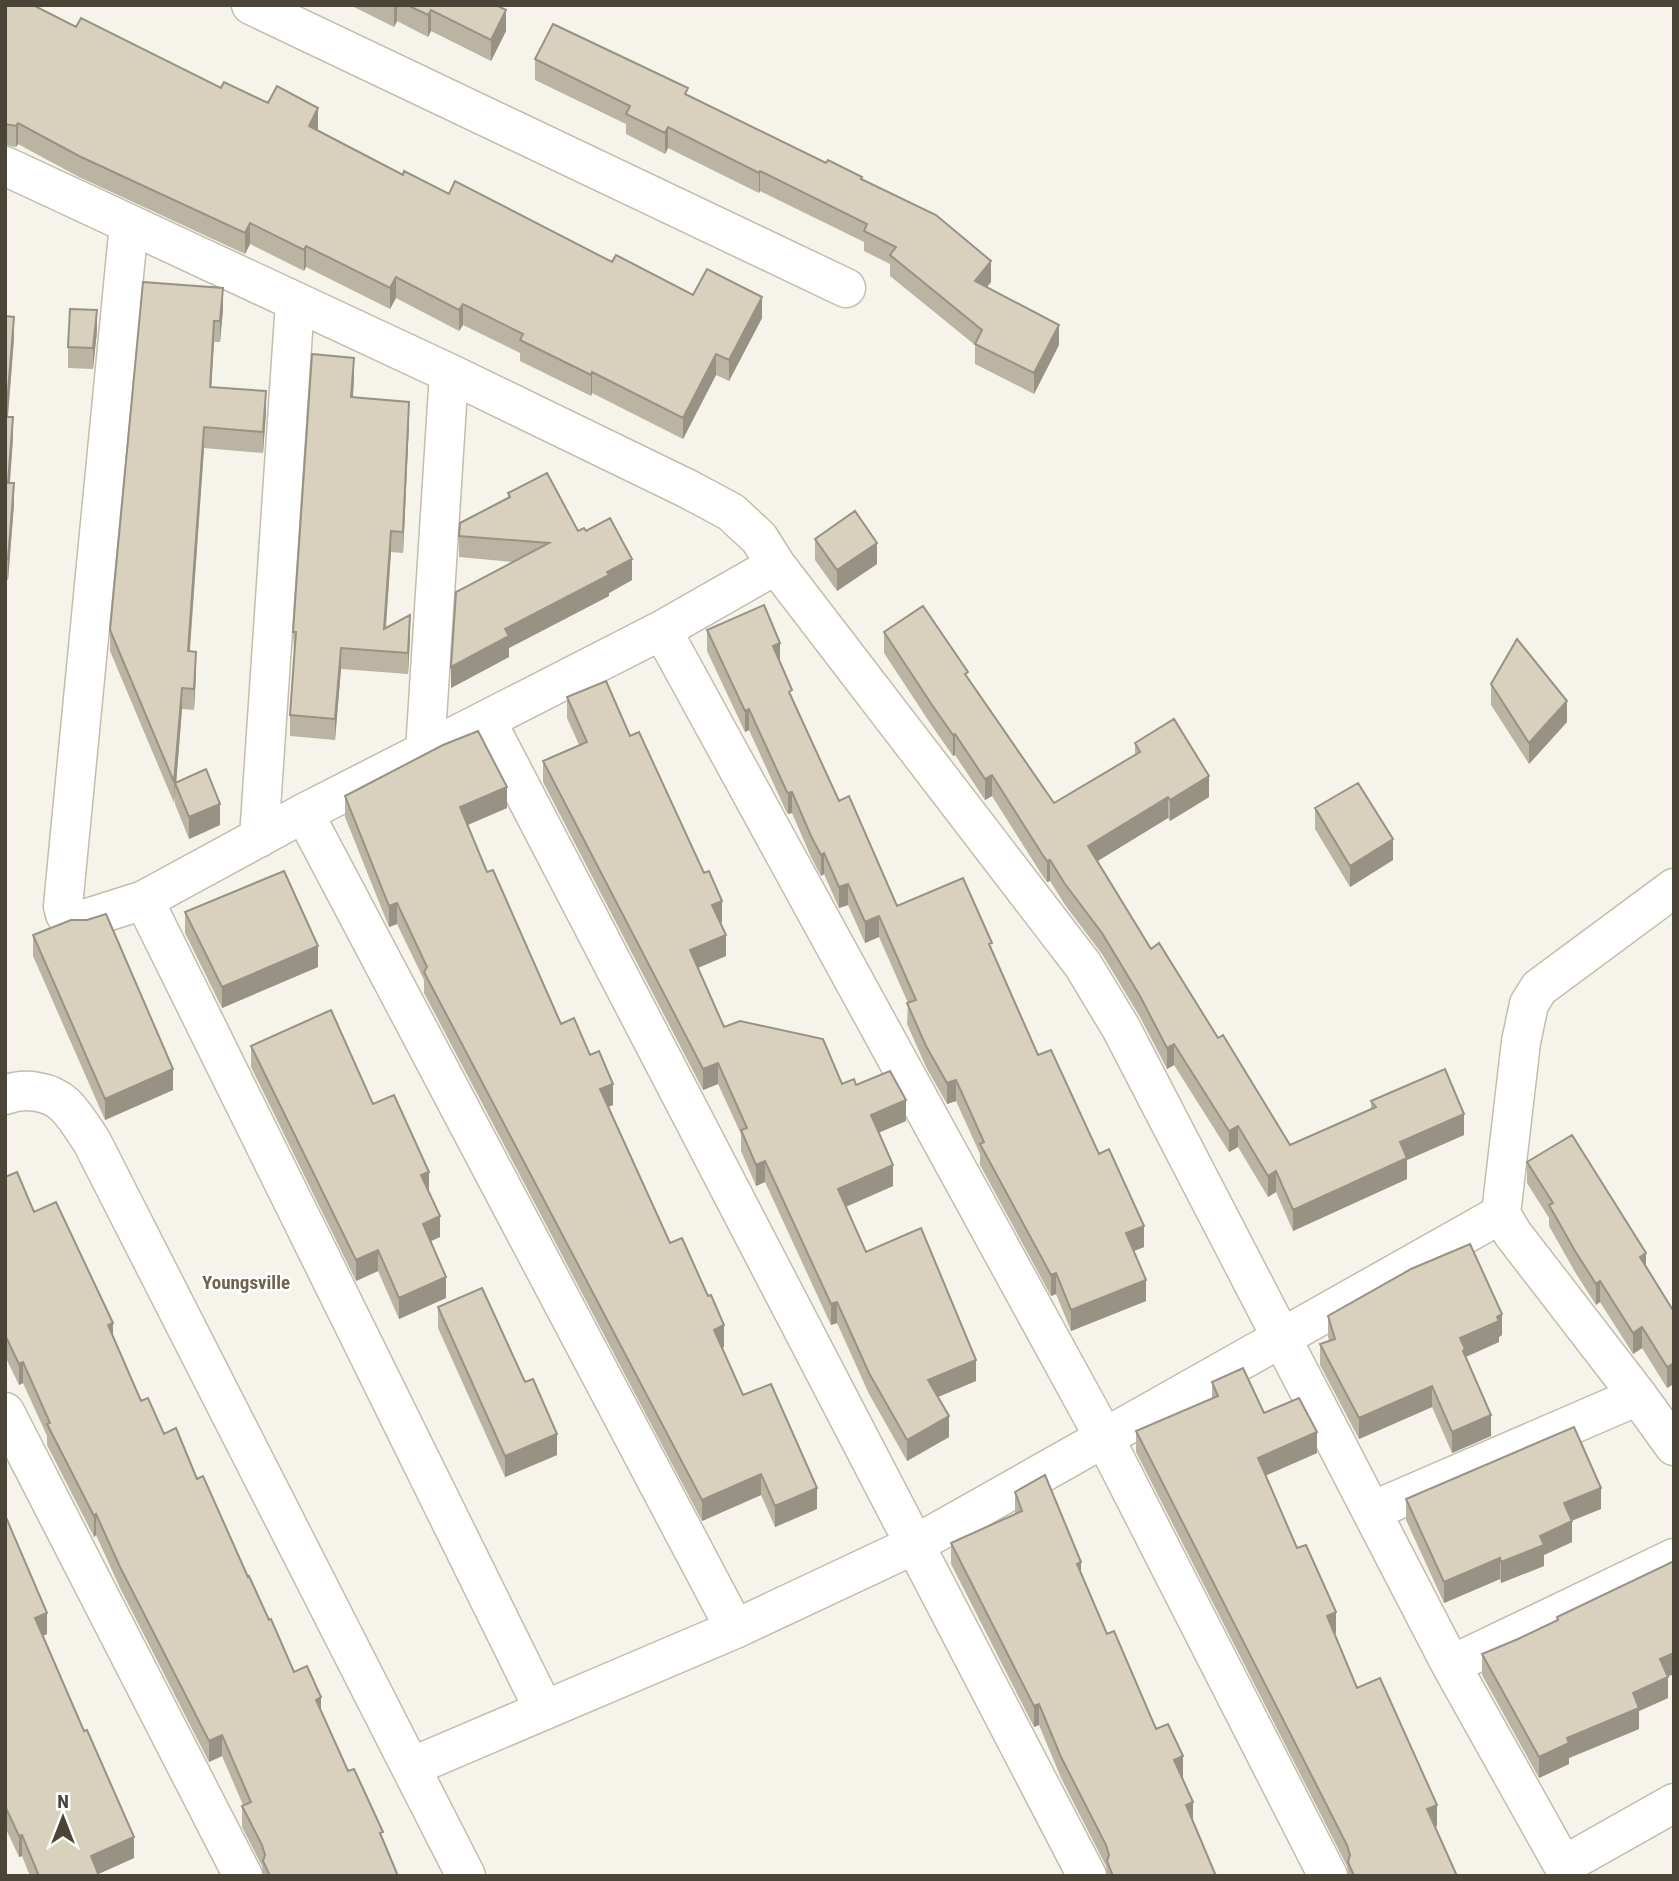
<svg xmlns="http://www.w3.org/2000/svg" width="1679" height="1881" font-family="'Roboto Condensed',sans-serif">
<style>
.lines{fill:none;stroke-linecap:round;stroke-linejoin:round}
.street-casing{stroke:#c3bdab;stroke-width:41}
.street{stroke:#fff;stroke-width:38}
.wall{fill:#bbb4a3}
.shaded-wall{fill:#989285}
.building{fill:#d9d1be;stroke:#989285;stroke-width:2}
.labels{text-anchor:middle;stroke-width:5;stroke-linejoin:round;paint-order:stroke}
.neighbourhood-label{font-size:19px;font-weight:bold;fill:#6f644d;stroke:#fff}
</style>
<rect width="100%" height="100%" fill="#f6f3ea"/>
<g class="lines">
<g class="street-casing">
<path id="street" d="M 251,5 L 846,288
M 5,166 L 449,373 L 688,489 L 731,512 L 759,538 L 776,565 L 1083,965 L 1121,1028 L 1451,1665 L 1569,1876
M 129,224 L 63,906 L 65,914 L 68,918 L 81,920 L 144,900 L 304,813 L 662,630 L 776,565
M 662,630 L 1105,1439 L 1328,1876
M 486,720 L 1087,1876
M 425,751 L 449,373
M 304,813 L 735,1629
M 259,838 L 295,302
M 144,900 L 544,1710
M 5,1095 C 24,1087 50,1091 65,1105 C 75,1115 84,1130 92,1142 L 466,1876
M 1501,1214 L 1521,1042 L 1529,1004 L 1539,988 L 1674,888
M 5,1412 L 243,1876
M 1372,1511 L 1638,1396
M 1451,1665 L 1674,1558
M 411,1767 L 735,1629 L 916,1544 L 1501,1214 L 1513,1234 L 1638,1396 L 1674,1446
M 1564,1865 L 1674,1803"/>
</g>
<use href="#street" class="street"/>
</g>
<path class="wall" d="M 5,5 L 76,27 L 318,129 L 317,130 L 403,175 L 612,262 L 693,295 L 762,318 L 729,381 L 716,375 L 683,439 L 592,393 L 591,396 L 520,361 L 520,353 L 463,325 L 459,331 L 396,298 L 390,309 L 306,267 L 304,271 L 250,244 L 245,254 L 79,177 L 18,144 L 16,147 L 5,145 Z
M 350,5 L 496,5 L 506,31 L 491,61 L 431,31 L 428,37 L 397,21 L 394,27 Z
M 535,59 L 688,95 L 862,180 L 991,282 L 987,287 L 1059,345 L 1034,394 L 975,364 L 975,345 L 890,276 L 890,264 L 864,251 L 864,242 L 760,191 L 759,193 L 668,148 L 665,154 L 626,134 L 626,124 L 535,80 Z
M 143,282 L 223,309 L 220,342 L 214,342 L 211,387 L 266,412 L 263,453 L 204,448 L 190,651 L 196,673 L 194,710 L 182,709 L 176,783 L 220,825 L 189,839 L 175,804 L 175,796 L 174,803 L 110,651 L 110,630 Z
M 5,316 L 14,338 L 8,417 L 13,438 L 10,483 L 14,504 L 8,580 L 5,580 Z
M 97,331 L 93,369 L 68,368 L 68,347 Z
M 354,379 L 353,398 L 409,423 L 403,553 L 391,552 L 386,628 L 410,636 L 408,674 L 341,669 L 335,740 L 290,736 L 290,715 L 294,653 L 293,632 Z
M 508,493 L 578,531 L 586,531 L 632,580 L 609,593 L 609,596 L 509,648 L 509,657 L 451,688 L 514,562 L 459,557 L 459,536 L 508,498 Z
M 815,539 L 877,564 L 837,591 L 815,560 Z
M 707,630 L 780,663 L 792,699 L 839,801 L 897,906 L 992,952 L 1038,1055 L 1099,1154 L 1144,1247 L 1134,1251 L 1146,1301 L 1071,1331 L 1056,1294 L 1051,1296 L 980,1165 L 980,1154 L 956,1101 L 947,1104 L 926,1067 L 907,1024 L 908,1003 L 879,937 L 865,943 L 848,905 L 839,908 L 824,874 L 821,876 L 811,857 L 792,813 L 788,814 L 786,811 L 749,730 L 745,732 L 707,651 Z
M 884,632 L 968,679 L 1054,803 L 1135,755 L 1135,743 L 1209,797 L 1170,821 L 1168,818 L 1097,861 L 1151,949 L 1218,1038 L 1290,1145 L 1371,1109 L 1371,1101 L 1464,1135 L 1407,1160 L 1407,1179 L 1293,1231 L 1276,1192 L 1268,1197 L 1238,1147 L 1229,1152 L 1174,1065 L 1167,1069 L 1140,1017 L 1102,954 L 1065,905 L 1050,881 L 1047,882 L 1042,875 L 992,796 L 985,800 L 955,755 L 953,756 L 932,726 L 884,653 Z
M 1491,684 L 1567,722 L 1529,764 L 1491,705 Z
M 567,697 L 630,736 L 722,922 L 721,923 L 726,956 L 698,968 L 724,1027 L 842,1084 L 856,1085 L 906,1121 L 878,1133 L 893,1186 L 846,1207 L 866,1252 L 976,1381 L 938,1397 L 949,1437 L 907,1461 L 869,1394 L 837,1323 L 831,1325 L 765,1182 L 756,1186 L 741,1151 L 741,1134 L 718,1084 L 703,1090 L 543,782 L 543,761 L 579,745 L 567,718 Z
M 345,796 L 507,808 L 468,825 L 487,872 L 561,1024 L 613,1105 L 608,1107 L 670,1243 L 724,1347 L 722,1348 L 743,1395 L 817,1509 L 775,1527 L 761,1495 L 702,1521 L 424,993 L 424,980 L 397,924 L 389,927 L 345,817 Z
M 1315,808 L 1393,860 L 1350,887 L 1315,829 Z
M 185,912 L 318,967 L 222,1008 L 185,933 Z
M 33,935 L 173,1090 L 105,1120 L 33,956 Z
M 251,1046 L 373,1104 L 429,1192 L 440,1237 L 430,1241 L 446,1298 L 399,1319 L 378,1271 L 356,1281 L 251,1067 Z
M 1527,1162 L 1646,1266 L 1674,1312 L 1667,1388 L 1642,1348 L 1633,1354 L 1600,1302 L 1596,1305 L 1575,1272 L 1549,1226 L 1549,1218 L 1527,1183 Z
M 5,1177 L 34,1212 L 113,1338 L 141,1401 L 197,1479 L 248,1577 L 294,1672 L 321,1711 L 348,1771 L 383,1841 L 398,1876 L 263,1876 L 262,1866 L 242,1827 L 242,1806 L 243,1805 L 222,1756 L 209,1762 L 120,1588 L 96,1535 L 94,1537 L 47,1445 L 47,1436 L 23,1383 L 19,1385 L 5,1356 Z
M 438,1307 L 525,1382 L 557,1455 L 505,1477 L 438,1328 Z
M 1328,1316 L 1502,1335 L 1499,1337 L 1499,1342 L 1466,1357 L 1491,1436 L 1452,1453 L 1432,1407 L 1359,1439 L 1320,1365 L 1320,1344 L 1329,1341 L 1328,1337 Z
M 1212,1382 L 1264,1413 L 1317,1453 L 1266,1475 L 1297,1548 L 1336,1633 L 1334,1634 L 1357,1688 L 1437,1826 L 1435,1827 L 1457,1876 L 1348,1876 L 1347,1866 L 1136,1452 L 1136,1431 L 1212,1398 Z
M 1015,1492 L 1081,1574 L 1107,1634 L 1183,1777 L 1182,1778 L 1193,1820 L 1216,1876 L 1107,1876 L 1106,1866 L 1061,1778 L 1039,1725 L 1034,1727 L 951,1564 L 951,1543 L 1015,1515 Z
M 1406,1499 L 1601,1509 L 1572,1520 L 1572,1542 L 1544,1555 L 1544,1566 L 1501,1583 L 1500,1579 L 1444,1603 L 1406,1520 Z
M 5,1515 L 47,1634 L 43,1636 L 134,1858 L 98,1874 L 99,1876 L 30,1876 L 22,1856 L 19,1857 L 5,1827 Z
M 1557,1617 L 1668,1677 L 1668,1698 L 1639,1711 L 1639,1729 L 1569,1758 L 1569,1764 L 1539,1778 L 1482,1675 L 1482,1654 L 1518,1639 L 1557,1620 Z"/>
<path class="shaded-wall" d="M 394,5 L 397,5 L 397,21 L 394,27 Z
M 431,10 L 431,31 L 428,37 L 428,15 Z
M 506,10 L 506,31 L 491,61 L 491,40 Z
M 318,108 L 318,129 L 309,147 L 309,126 Z
M 18,123 L 18,144 L 16,147 L 16,126 Z
M 668,127 L 668,148 L 665,154 L 665,133 Z
M 760,171 L 760,191 L 759,193 L 759,173 Z
M 250,223 L 250,244 L 245,254 L 245,233 Z
M 306,246 L 306,267 L 304,271 L 304,250 Z
M 991,261 L 991,282 L 975,301 L 975,281 Z
M 396,277 L 396,298 L 390,309 L 390,288 Z
M 223,288 L 223,309 L 220,342 L 220,321 Z
M 762,297 L 762,318 L 729,381 L 729,360 Z
M 463,304 L 463,325 L 459,331 L 459,310 Z
M 97,310 L 97,331 L 93,369 L 93,348 Z
M 14,317 L 14,338 L 6,438 L 6,417 Z
M 214,321 L 214,342 L 210,408 L 210,387 Z
M 1059,325 L 1059,345 L 1034,394 L 1034,373 Z
M 716,354 L 716,375 L 683,439 L 683,418 Z
M 354,358 L 354,379 L 351,418 L 351,397 Z
M 592,372 L 592,393 L 591,396 L 591,375 Z
M 266,391 L 266,412 L 263,453 L 263,432 Z
M 409,402 L 409,423 L 403,553 L 403,532 Z
M 13,417 L 13,438 L 8,504 L 8,483 Z
M 204,427 L 204,448 L 188,672 L 188,651 Z
M 14,483 L 14,504 L 8,580 L 8,559 Z
M 391,531 L 391,552 L 384,650 L 384,629 Z
M 877,543 L 877,564 L 837,591 L 837,570 Z
M 632,559 L 632,580 L 609,593 L 609,596 L 509,648 L 509,657 L 451,688 L 451,667 L 505,629 Z
M 410,615 L 410,636 L 408,674 L 408,653 Z
M 780,643 L 780,664 L 773,646 Z
M 341,648 L 341,669 L 335,740 L 335,719 Z
M 196,652 L 196,673 L 194,710 L 194,689 Z
M 182,688 L 182,709 L 176,785 L 175,783 L 174,803 L 174,782 Z
M 1567,701 L 1567,722 L 1529,764 L 1529,743 Z
M 749,709 L 749,730 L 745,732 L 745,711 Z
M 955,734 L 955,755 L 953,756 L 953,735 Z
M 992,775 L 992,796 L 985,800 L 985,779 Z
M 1209,776 L 1209,797 L 1170,821 L 1170,800 Z
M 507,787 L 507,808 L 460,828 L 460,807 Z
M 792,792 L 792,813 L 788,814 L 788,793 Z
M 1168,797 L 1168,818 L 1088,867 L 1088,846 Z
M 220,804 L 220,825 L 189,839 L 189,817 Z
M 1393,839 L 1393,860 L 1350,887 L 1350,866 Z
M 824,853 L 824,874 L 821,876 L 821,855 Z
M 1050,860 L 1050,881 L 1047,882 L 1047,861 Z
M 848,884 L 848,905 L 839,908 L 839,887 Z
M 722,901 L 722,922 L 712,926 L 712,905 Z
M 397,903 L 397,924 L 389,927 L 389,906 Z
M 879,916 L 879,937 L 865,943 L 865,922 Z
M 726,935 L 726,956 L 690,971 L 690,950 Z
M 318,946 L 318,967 L 222,1008 L 222,987 Z
M 1174,1044 L 1174,1065 L 1167,1069 L 1167,1048 Z
M 718,1063 L 718,1084 L 703,1090 L 703,1069 Z
M 173,1069 L 173,1090 L 105,1120 L 105,1099 Z
M 956,1080 L 956,1101 L 947,1104 L 947,1083 Z
M 613,1084 L 613,1105 L 600,1110 L 600,1089 Z
M 906,1100 L 906,1121 L 871,1136 L 871,1115 Z
M 1464,1114 L 1464,1135 L 1407,1160 L 1407,1179 L 1293,1231 L 1293,1210 L 1400,1142 Z
M 1238,1126 L 1238,1147 L 1229,1152 L 1229,1131 Z
M 765,1161 L 765,1182 L 756,1186 L 756,1165 Z
M 893,1165 L 893,1186 L 838,1210 L 838,1189 Z
M 1276,1171 L 1276,1192 L 1268,1197 L 1268,1176 Z
M 429,1172 L 429,1193 L 421,1175 Z
M 440,1216 L 440,1237 L 423,1245 L 423,1224 Z
M 1144,1226 L 1144,1247 L 1126,1254 L 1126,1233 Z
M 378,1250 L 378,1271 L 356,1281 L 356,1260 Z
M 1646,1253 L 1646,1274 L 1640,1257 Z
M 1056,1273 L 1056,1294 L 1051,1296 L 1051,1275 Z
M 446,1277 L 446,1298 L 399,1319 L 399,1298 Z
M 1146,1280 L 1146,1301 L 1071,1331 L 1071,1310 Z
M 1600,1281 L 1600,1302 L 1596,1305 L 1596,1284 Z
M 837,1302 L 837,1323 L 831,1325 L 831,1304 Z
M 1502,1314 L 1502,1335 L 1499,1337 L 1499,1342 L 1465,1357 L 1460,1338 Z
M 113,1323 L 113,1344 L 108,1325 Z
M 724,1325 L 724,1347 L 714,1351 L 714,1330 Z
M 1642,1327 L 1642,1348 L 1633,1354 L 1633,1333 Z
M 976,1360 L 976,1381 L 928,1401 L 928,1380 Z
M 23,1362 L 23,1383 L 19,1385 L 19,1364 Z
M 1674,1363 L 1674,1384 L 1667,1388 L 1667,1367 Z
M 1432,1386 L 1432,1407 L 1359,1439 L 1359,1418 Z
M 1491,1415 L 1491,1436 L 1452,1453 L 1452,1432 Z
M 949,1416 L 949,1437 L 907,1461 L 907,1440 Z
M 1317,1432 L 1317,1453 L 1258,1479 L 1258,1458 Z
M 557,1434 L 557,1455 L 505,1477 L 505,1456 Z
M 761,1474 L 761,1495 L 702,1521 L 702,1500 Z
M 817,1488 L 817,1509 L 775,1527 L 775,1506 Z
M 1601,1488 L 1601,1509 L 1564,1524 L 1564,1503 Z
M 96,1514 L 96,1535 L 94,1537 L 94,1516 Z
M 1572,1521 L 1572,1542 L 1544,1555 L 1544,1566 L 1501,1583 L 1501,1562 L 1540,1536 Z
M 1500,1558 L 1500,1579 L 1444,1603 L 1444,1582 Z
M 1081,1562 L 1081,1583 L 1077,1564 Z
M 1336,1612 L 1336,1633 L 1327,1637 L 1327,1616 Z
M 47,1613 L 47,1634 L 35,1639 L 35,1618 Z
M 1674,1653 L 1674,1674 L 1660,1680 L 1660,1659 Z
M 1668,1677 L 1668,1698 L 1639,1711 L 1639,1729 L 1569,1758 L 1569,1764 L 1539,1778 L 1539,1757 L 1633,1693 Z
M 321,1697 L 321,1718 L 316,1700 Z
M 1039,1704 L 1039,1725 L 1034,1727 L 1034,1706 Z
M 222,1735 L 222,1756 L 209,1762 L 209,1741 Z
M 1183,1756 L 1183,1777 L 1174,1781 L 1174,1760 Z
M 1193,1802 L 1193,1823 L 1186,1805 Z
M 1437,1805 L 1437,1826 L 1427,1830 L 1427,1809 Z
M 22,1835 L 22,1856 L 19,1857 L 19,1836 Z
M 134,1837 L 134,1858 L 94,1876 L 91,1856 Z"/>
<path class="building" d="M 5,5 L 33,5 L 76,27 L 81,18 L 221,88 L 224,82 L 268,103 L 277,86 L 318,108 L 309,126 L 403,175 L 404,171 L 449,194 L 455,181 L 612,262 L 616,255 L 693,295 L 707,269 L 762,297 L 729,360 L 716,354 L 683,418 L 592,372 L 591,375 L 520,340 L 523,334 L 463,304 L 459,310 L 396,277 L 390,288 L 306,246 L 304,250 L 250,223 L 245,233 L 79,156 L 18,123 L 16,126 L 5,124 Z
M 407,5 L 496,5 L 506,10 L 491,40 L 431,10 L 428,15 Z
M 553,24 L 688,88 L 685,94 L 826,163 L 828,160 L 862,177 L 861,179 L 936,215 L 991,261 L 975,281 L 1059,325 L 1034,373 L 975,344 L 982,330 L 890,255 L 896,247 L 864,231 L 867,224 L 760,171 L 759,173 L 668,127 L 665,133 L 626,114 L 630,106 L 535,59 Z
M 143,282 L 223,288 L 220,321 L 214,321 L 210,387 L 266,391 L 263,432 L 204,427 L 188,651 L 196,652 L 194,689 L 182,688 L 174,782 L 110,630 Z
M 70,309 L 97,310 L 93,348 L 68,347 Z
M 5,316 L 14,317 L 6,417 L 13,417 L 8,483 L 14,483 L 8,559 L 5,559 Z
M 312,354 L 354,358 L 351,397 L 409,402 L 403,532 L 391,531 L 384,629 L 410,615 L 408,653 L 341,648 L 335,719 L 290,715 L 296,632 L 293,632 Z
M 547,473 L 578,531 L 584,528 L 586,531 L 610,518 L 632,559 L 607,572 L 609,575 L 505,629 L 509,636 L 451,667 L 456,592 L 549,543 L 459,536 L 460,523 L 510,497 L 508,493 Z
M 855,511 L 877,543 L 837,570 L 815,539 Z
M 764,605 L 780,643 L 773,646 L 792,690 L 789,692 L 839,801 L 849,796 L 897,906 L 963,878 L 992,943 L 989,944 L 1038,1055 L 1051,1050 L 1099,1154 L 1109,1149 L 1144,1226 L 1126,1233 L 1146,1280 L 1071,1310 L 1056,1273 L 1051,1275 L 980,1144 L 984,1142 L 956,1080 L 947,1083 L 926,1046 L 907,1003 L 916,1000 L 879,916 L 865,922 L 848,884 L 839,887 L 824,853 L 821,855 L 811,836 L 792,792 L 788,793 L 786,790 L 749,709 L 745,711 L 707,630 Z
M 923,606 L 968,672 L 965,674 L 1054,803 L 1140,752 L 1135,743 L 1174,719 L 1209,776 L 1170,800 L 1168,797 L 1088,846 L 1151,949 L 1159,943 L 1218,1038 L 1223,1035 L 1290,1145 L 1376,1107 L 1371,1101 L 1445,1069 L 1464,1114 L 1400,1142 L 1407,1158 L 1293,1210 L 1276,1171 L 1268,1176 L 1238,1126 L 1229,1131 L 1174,1044 L 1167,1048 L 1140,996 L 1102,933 L 1065,884 L 1050,860 L 1047,861 L 1042,854 L 992,775 L 985,779 L 955,734 L 953,735 L 932,705 L 884,632 Z
M 1517,639 L 1567,701 L 1529,743 L 1491,684 Z
M 606,681 L 630,736 L 639,732 L 704,873 L 709,871 L 722,901 L 712,905 L 726,935 L 690,950 L 724,1027 L 740,1021 L 823,1039 L 842,1084 L 854,1079 L 856,1085 L 890,1071 L 906,1100 L 871,1115 L 893,1165 L 838,1189 L 866,1252 L 921,1228 L 976,1360 L 928,1380 L 949,1416 L 907,1440 L 869,1373 L 837,1302 L 831,1304 L 765,1161 L 756,1165 L 741,1130 L 747,1128 L 718,1063 L 703,1069 L 543,761 L 587,742 L 567,697 Z
M 478,731 L 507,787 L 460,807 L 487,872 L 493,870 L 561,1024 L 574,1018 L 590,1055 L 599,1051 L 613,1084 L 600,1089 L 670,1243 L 682,1238 L 708,1296 L 711,1295 L 724,1325 L 714,1330 L 743,1395 L 771,1384 L 817,1488 L 775,1506 L 761,1474 L 702,1500 L 424,972 L 427,967 L 397,903 L 389,906 L 345,796 L 443,745 Z
M 206,769 L 220,804 L 189,817 L 175,783 Z
M 1358,783 L 1393,839 L 1350,866 L 1315,808 Z
M 284,871 L 318,946 L 222,987 L 185,912 Z
M 106,914 L 173,1069 L 105,1099 L 33,935 L 71,920 L 87,920 Z
M 331,1010 L 373,1104 L 394,1095 L 429,1172 L 421,1175 L 440,1216 L 423,1224 L 446,1277 L 399,1298 L 378,1250 L 356,1260 L 251,1046 Z
M 1572,1135 L 1646,1253 L 1640,1257 L 1674,1312 L 1674,1363 L 1667,1367 L 1642,1327 L 1633,1333 L 1600,1281 L 1596,1284 L 1575,1251 L 1549,1205 L 1553,1203 L 1527,1162 Z
M 17,1172 L 34,1212 L 56,1202 L 113,1323 L 108,1325 L 141,1401 L 148,1398 L 164,1434 L 176,1428 L 197,1479 L 203,1476 L 248,1577 L 249,1576 L 269,1620 L 271,1619 L 294,1672 L 307,1666 L 321,1697 L 316,1700 L 348,1771 L 354,1769 L 383,1832 L 380,1833 L 398,1876 L 270,1876 L 263,1861 L 265,1855 L 262,1845 L 242,1806 L 251,1802 L 222,1735 L 209,1741 L 120,1567 L 96,1514 L 94,1516 L 47,1424 L 50,1423 L 23,1362 L 19,1364 L 5,1335 L 5,1177 Z
M 1470,1244 L 1502,1314 L 1497,1317 L 1499,1321 L 1460,1338 L 1465,1349 L 1463,1351 L 1491,1415 L 1452,1432 L 1432,1386 L 1359,1418 L 1320,1344 L 1335,1339 L 1328,1316 L 1411,1269 Z
M 482,1288 L 525,1382 L 533,1379 L 557,1434 L 505,1456 L 438,1307 Z
M 1243,1368 L 1264,1413 L 1299,1398 L 1317,1432 L 1258,1458 L 1297,1548 L 1306,1545 L 1336,1612 L 1327,1616 L 1357,1688 L 1380,1678 L 1437,1805 L 1427,1809 L 1457,1876 L 1354,1876 L 1348,1862 L 1350,1855 L 1347,1845 L 1136,1431 L 1218,1396 L 1212,1382 Z
M 1574,1427 L 1601,1488 L 1564,1503 L 1572,1521 L 1540,1536 L 1544,1545 L 1501,1562 L 1500,1558 L 1444,1582 L 1406,1499 Z
M 1045,1475 L 1081,1562 L 1077,1564 L 1107,1634 L 1114,1631 L 1156,1729 L 1168,1724 L 1183,1756 L 1174,1760 L 1193,1802 L 1186,1805 L 1216,1876 L 1118,1876 L 1118,1875 L 1113,1876 L 1107,1861 L 1109,1855 L 1106,1845 L 1061,1757 L 1039,1704 L 1034,1706 L 951,1543 L 1022,1511 L 1015,1492 Z
M 5,1515 L 47,1613 L 35,1618 L 84,1731 L 87,1730 L 134,1837 L 91,1856 L 99,1876 L 39,1876 L 22,1835 L 19,1836 L 5,1806 Z
M 1674,1561 L 1674,1653 L 1660,1659 L 1668,1677 L 1633,1693 L 1639,1708 L 1567,1738 L 1569,1743 L 1539,1757 L 1482,1654 L 1518,1639 L 1558,1620 L 1557,1617 Z"/>
<g class="labels">
<g class="neighbourhood-label">
<text x="246" y="1289">Youngsville</text>
</g>
</g>
<rect width="1679" height="1881" fill="none" stroke="#4b4537" stroke-width="14"/>
<g transform="translate(63 1818)" stroke="#ffffff" stroke-width="5" paint-order="stroke">
<path d="M0-5L12 26L0 18L-12 26Z" fill="#4b4537"/>
<text y="-10" font-size="19" font-weight="bold" text-anchor="middle" fill="#4b4537">N</text>
</g>
</svg>
